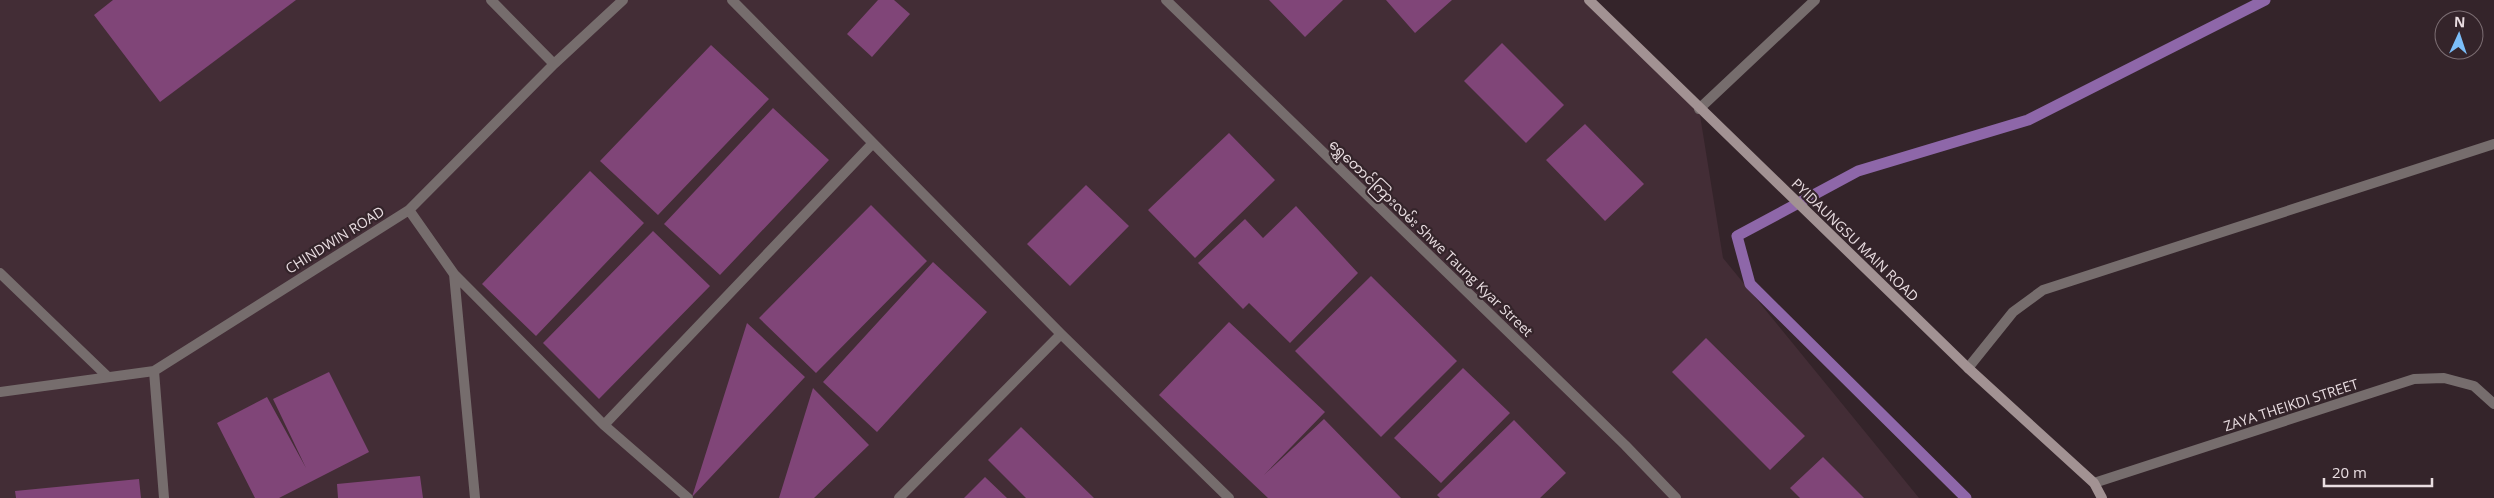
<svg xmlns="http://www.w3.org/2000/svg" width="2494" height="498" font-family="'Open Sans','Noto Sans Myanmar',sans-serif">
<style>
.built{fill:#432d36}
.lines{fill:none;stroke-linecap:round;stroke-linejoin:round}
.stream{stroke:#8e67a9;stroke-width:11}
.building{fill:#804578}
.street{stroke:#766d6d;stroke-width:10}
.secondary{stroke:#a29293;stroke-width:10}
.labels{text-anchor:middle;stroke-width:4.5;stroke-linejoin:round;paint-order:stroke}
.street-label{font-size:14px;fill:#e9dde1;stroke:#34242a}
</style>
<rect width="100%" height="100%" fill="#34242a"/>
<path class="built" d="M 0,0 L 1589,0 L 1699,109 L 1723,258 L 1919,498 L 0,498 Z"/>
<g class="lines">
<path class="stream" d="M 1966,498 L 1750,284 L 1737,236 L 1858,171 L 2028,120 L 2265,0"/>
</g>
<path class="building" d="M 113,0 L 296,0 L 160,102 L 94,15 Z
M 878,0 L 894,0 L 910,14 L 872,57 L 847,34 Z
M 1269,0 L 1343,0 L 1305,37 Z
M 1386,0 L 1452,0 L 1415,33 Z
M 1502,43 L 1564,105 L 1526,143 L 1464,81 Z
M 711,45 L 769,99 L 658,215 L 600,161 Z
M 773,108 L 829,160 L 720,275 L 664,224 Z
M 1585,124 L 1644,184 L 1605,221 L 1546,160 Z
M 1229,133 L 1275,180 L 1195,258 L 1148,210 Z
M 590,171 L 644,223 L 536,336 L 482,284 Z
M 1086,185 L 1129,226 L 1070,286 L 1027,244 Z
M 871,205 L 927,261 L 816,373 L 759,318 Z
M 1296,206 L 1358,273 L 1290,343 L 1249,303 L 1243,309 L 1198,263 L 1245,219 L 1263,238 Z
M 653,231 L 710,286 L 599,399 L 543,343 Z
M 933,262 L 987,312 L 877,432 L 823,382 Z
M 1371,276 L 1457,361 L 1381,437 L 1295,351 Z
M 1229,322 L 1325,412 L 1264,475 L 1324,419 L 1401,498 L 1268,498 L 1159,395 Z
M 747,323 L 805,377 L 692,497 Z
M 1706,338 L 1805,436 L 1770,470 L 1672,372 Z
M 1463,368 L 1510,413 L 1441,483 L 1394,438 Z
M 329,372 L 369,452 L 279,498 L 255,498 L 217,423 L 267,397 L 306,468 L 273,399 Z
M 813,388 L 869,445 L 814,498 L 779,498 Z
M 1514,420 L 1566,473 L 1540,498 L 1440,498 L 1437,495 Z
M 1021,427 L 1094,498 L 1026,498 L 988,460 Z
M 1823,457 L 1864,498 L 1800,498 L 1790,488 Z
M 420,476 L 423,498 L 338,498 L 337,484 Z
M 985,477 L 1007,498 L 964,498 Z
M 139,479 L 141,498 L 16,498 L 15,491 Z"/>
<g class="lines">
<path class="street" d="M 491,0 L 554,64
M 732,0 L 1061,334 L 1229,498
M 1166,0 L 1625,445 L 1676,498
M 1699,109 L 1815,0
M 409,210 L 454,274 L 475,498
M 0,273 L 107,376
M 454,274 L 604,425 L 688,498
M 1968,368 L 2013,312 L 2043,290 L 2494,144
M 154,371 L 164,498
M 0,392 L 154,371 L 409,210 L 554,64 L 623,0
M 604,425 L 873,143
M 2094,483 L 2414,379 L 2444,378 L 2474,386 L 2494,404
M 899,498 L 1061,334"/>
<path class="secondary" d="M 1589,0 L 1968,368 L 2094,483 L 2102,498"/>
</g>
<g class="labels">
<g class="street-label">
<text transform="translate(1431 238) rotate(44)" y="5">ရွှေတောင်ကြားလမ်း Shwe Taung Kyar Street</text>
<text transform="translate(335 240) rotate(-32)" y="5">CHINDWIN ROAD</text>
<text transform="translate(1855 240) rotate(44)" y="5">PYIDAUNGSU MAIN ROAD</text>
<text transform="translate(2291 405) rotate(-18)" y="5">ZAYA THEIKDI STREET</text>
</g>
</g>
<g transform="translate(2459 35) rotate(3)"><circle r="24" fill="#34242a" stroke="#7c6e73"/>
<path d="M0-4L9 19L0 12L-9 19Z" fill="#7bbef8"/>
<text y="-8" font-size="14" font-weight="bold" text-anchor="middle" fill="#e9dde1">N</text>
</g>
<path d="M2324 478v8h108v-8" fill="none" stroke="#e9dde1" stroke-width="2.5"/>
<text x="2332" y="478" font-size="15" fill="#e9dde1" stroke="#34242a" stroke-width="4" paint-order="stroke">20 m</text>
</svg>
